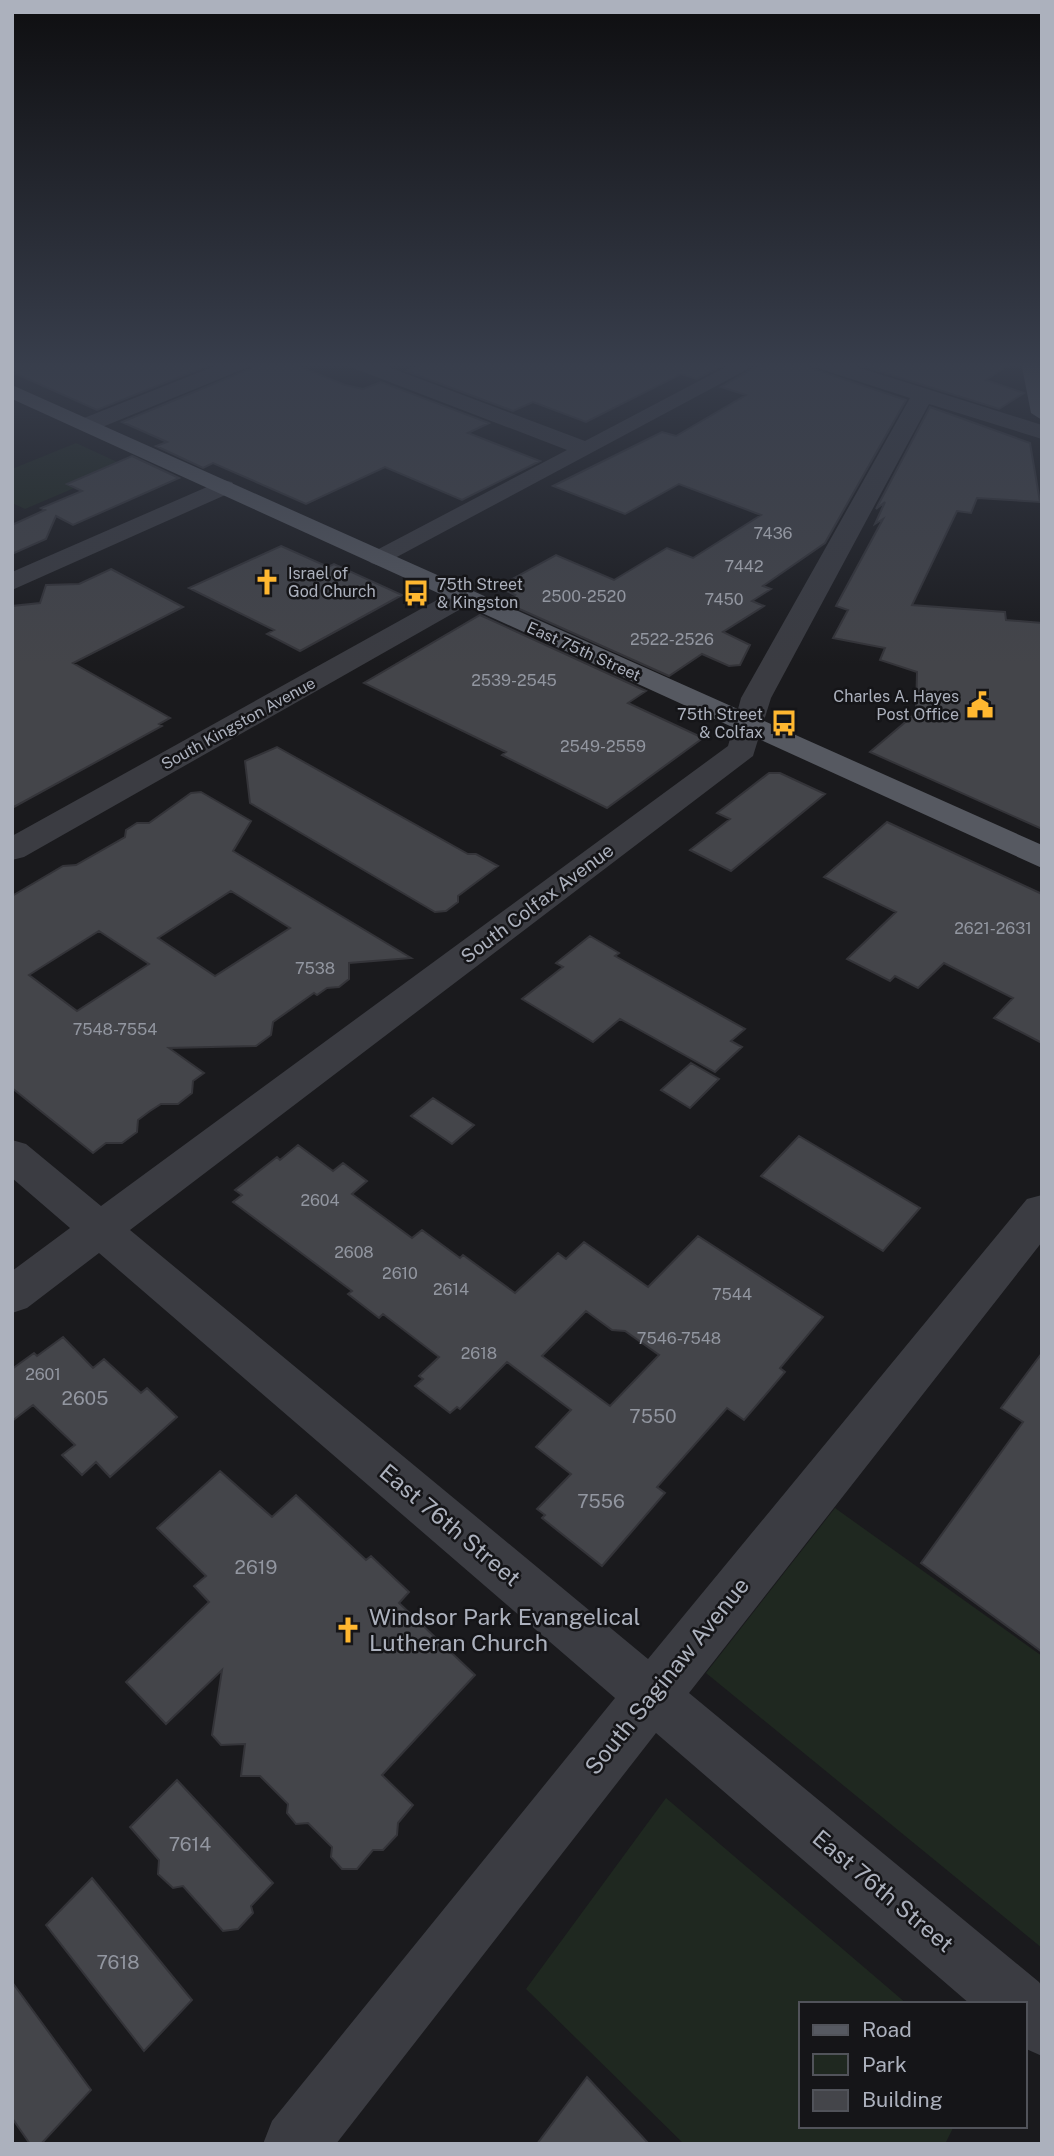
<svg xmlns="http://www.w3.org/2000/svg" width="1054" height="2156" font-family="'Public Sans',sans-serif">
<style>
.green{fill:#1f2820}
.building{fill:#44454a;stroke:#343439;stroke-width:2;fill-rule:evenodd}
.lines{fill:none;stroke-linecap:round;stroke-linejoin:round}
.minor{fill:#3b3c42;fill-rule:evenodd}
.major{fill:#565961;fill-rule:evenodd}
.labels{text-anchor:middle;stroke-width:5;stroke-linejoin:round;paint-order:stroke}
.number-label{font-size:16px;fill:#9296a0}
.far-poi-label{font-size:16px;fill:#acb1bd;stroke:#151518;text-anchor:start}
.far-street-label{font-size:16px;fill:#acb1bd;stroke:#151518}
.street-label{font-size:19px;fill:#acb1bd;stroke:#151518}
.near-number-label{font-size:19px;fill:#9296a0}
.near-street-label{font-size:23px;fill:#acb1bd;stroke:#151518}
.near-poi-label{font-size:23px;fill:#acb1bd;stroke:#151518;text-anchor:start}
</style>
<rect width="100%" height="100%" fill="#1a1a1d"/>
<path class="green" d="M 76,443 L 126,466 L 25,509 L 12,503 L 12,469 Z
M 835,1508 L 1042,1656 L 1042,1948 L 706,1673 Z
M 666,1798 L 907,2004 L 800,2004 L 800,2126 L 954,2126 L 945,2144 L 684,2144 L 526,1989 Z"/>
<path class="building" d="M 12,362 L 217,362 L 97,410 L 12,372 Z
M 256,362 L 288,362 L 345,385 L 363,389 L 381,382 L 489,423 L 468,433 L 540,461 L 462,500 L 385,467 L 306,504 L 213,463 L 203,468 L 156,446 L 167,442 L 122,422 L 252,368 Z
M 426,362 L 729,362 L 697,379 L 681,374 L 586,422 L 533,402 L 513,411 L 406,371 Z
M 764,362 L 806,362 L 810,368 L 906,400 L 825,543 L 763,586 L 771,589 L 752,601 L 764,606 L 723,632 L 750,645 L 740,665 L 729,666 L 702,654 L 669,676 L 504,602 L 515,595 L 498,587 L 556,555 L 614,580 L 667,548 L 693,558 L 761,515 L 679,484 L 625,514 L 553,486 L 662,432 L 676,436 L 746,395 L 721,387 Z
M 850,362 L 1013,362 L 986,380 L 1024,393 L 999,409 Z
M 930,407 L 1030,443 L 1040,502 L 977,498 L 971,513 L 957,511 L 912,605 L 1005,612 L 1006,620 L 1042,623 L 1042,829 L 870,752 L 916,713 L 917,672 L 880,660 L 885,648 L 833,638 L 848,610 L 836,606 L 883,519 L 875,524 L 885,502 L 876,509 Z
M 132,456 L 179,478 L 73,525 L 56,516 L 46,539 L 12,554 L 12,525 L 45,510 L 41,508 L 82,491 L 67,484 Z
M 281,546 L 328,567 L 334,564 L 402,595 L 300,651 L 267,634 L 274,630 L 189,588 Z
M 111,569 L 183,607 L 73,663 L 170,718 L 159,724 L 162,726 L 12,808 L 12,606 L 40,603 L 46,585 L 79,584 Z
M 480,615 L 646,691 L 628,703 L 703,738 L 607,808 L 502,755 L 506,752 L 364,683 Z
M 277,747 L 468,854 L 476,854 L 498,866 L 458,896 L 458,902 L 446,911 L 435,912 L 250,803 L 245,761 Z
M 769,773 L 780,773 L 825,794 L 731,871 L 690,850 L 730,819 L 717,813 Z
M 201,792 L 251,821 L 233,851 L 411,958 L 349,963 L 349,979 L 339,987 L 327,988 L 317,995 L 314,993 L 273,1022 L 271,1035 L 256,1046 L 169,1048 L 204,1073 L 193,1081 L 192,1093 L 178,1104 L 161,1104 L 150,1111 L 138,1120 L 137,1132 L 122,1143 L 106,1143 L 93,1153 L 12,1088 L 12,896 L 63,866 L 76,865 L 125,837 L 126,830 L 137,823 L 149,823 L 191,793 ZM 231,891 L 290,928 L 215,976 L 158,938 ZM 99,931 L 149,964 L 77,1011 L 29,975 Z
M 887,822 L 1042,894 L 1042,1043 L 994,1018 L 1013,998 L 944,963 L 918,988 L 895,976 L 890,981 L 847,959 L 896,912 L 824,877 Z
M 590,936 L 619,953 L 615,956 L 745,1029 L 731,1041 L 742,1047 L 715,1072 L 620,1019 L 593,1042 L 522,999 L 563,967 L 556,963 Z
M 691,1063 L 719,1079 L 690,1108 L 661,1090 Z
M 433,1098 L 474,1125 L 452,1144 L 411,1116 Z
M 799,1136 L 920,1208 L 883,1251 L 761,1176 Z
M 298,1145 L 333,1171 L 343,1163 L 367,1181 L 352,1194 L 412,1238 L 422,1230 L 460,1258 L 463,1255 L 515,1293 L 558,1253 L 566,1259 L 584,1242 L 648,1287 L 698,1236 L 823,1317 L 780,1368 L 785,1372 L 744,1420 L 727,1408 L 657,1487 L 665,1493 L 602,1566 L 542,1518 L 545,1515 L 537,1509 L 571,1474 L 536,1447 L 571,1410 L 507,1362 L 460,1409 L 457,1407 L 450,1413 L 415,1386 L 423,1379 L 419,1376 L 439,1357 L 383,1314 L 379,1318 L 348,1294 L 352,1291 L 233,1202 L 242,1195 L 235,1190 L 277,1157 L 280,1160 ZM 586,1311 L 612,1330 L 625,1331 L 659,1355 L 610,1406 L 542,1356 Z
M 63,1337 L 93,1368 L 104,1359 L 141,1393 L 147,1388 L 177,1417 L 110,1477 L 96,1462 L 82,1475 L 62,1455 L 75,1445 L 33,1405 L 12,1421 L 12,1369 L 34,1353 L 37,1356 Z
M 1042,1353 L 1042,1652 L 921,1563 L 1023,1422 L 1001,1408 Z
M 220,1471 L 272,1517 L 296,1495 L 366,1560 L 371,1556 L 409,1592 L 399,1603 L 475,1675 L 382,1775 L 413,1805 L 398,1823 L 397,1835 L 383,1850 L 373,1850 L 357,1869 L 342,1869 L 331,1857 L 332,1847 L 308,1823 L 296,1824 L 287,1813 L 288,1804 L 260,1776 L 241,1776 L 245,1744 L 221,1745 L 212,1735 L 222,1670 L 166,1724 L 126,1682 L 209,1602 L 194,1586 L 206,1576 L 157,1528 Z
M 177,1780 L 273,1883 L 251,1906 L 253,1913 L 238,1929 L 223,1931 L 183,1886 L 173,1888 L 158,1874 L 159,1860 L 130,1827 Z
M 92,1878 L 192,2000 L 144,2051 L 46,1925 Z
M 12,1982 L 91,2090 L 41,2144 L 30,2144 L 12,2118 Z
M 587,2077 L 649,2144 L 537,2144 Z"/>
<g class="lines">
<path class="minor" d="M 225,362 L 254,362 L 251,366 L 95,430 L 87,432 L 76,425 L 79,420 Z
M 345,362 L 375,362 L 585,441 L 735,362 L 761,362 L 380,566 L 371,563 L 367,558 L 371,553 L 567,450 L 348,366 Z
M 808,362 L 841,362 L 1042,425 L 1042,439 L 929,404 L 771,698 L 753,756 L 130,1230 L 648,1659 L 1027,1199 L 1042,1195 L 1042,1242 L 689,1693 L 1039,1982 L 1042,1987 L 1042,2056 L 1024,2048 L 1024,2004 L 970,2004 L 656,1733 L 336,2144 L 263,2144 L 272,2121 L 615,1698 L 99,1253 L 27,1308 L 12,1313 L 12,1271 L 70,1228 L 12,1178 L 12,1140 L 26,1144 L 101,1206 L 728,746 L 741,698 L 910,398 L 811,366 Z
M 223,480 L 232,482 L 235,487 L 232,492 L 12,590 L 12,572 Z
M 464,588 L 473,590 L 477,596 L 473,602 L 24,857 L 12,860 L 12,836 L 455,590 Z"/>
<path class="major" d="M 1021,362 L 1042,362 L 1042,420 L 1031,413 Z
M 12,385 L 1042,845 L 1042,868 L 12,399 Z"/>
</g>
<linearGradient id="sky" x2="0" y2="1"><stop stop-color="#0e0e10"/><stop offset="0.55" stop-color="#383e4c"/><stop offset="1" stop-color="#383e4c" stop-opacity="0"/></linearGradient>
<rect width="1054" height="664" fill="url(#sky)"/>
<defs>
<g id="church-bare" transform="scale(2.1)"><path d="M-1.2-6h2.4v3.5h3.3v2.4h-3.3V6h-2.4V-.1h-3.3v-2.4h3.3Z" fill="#ffb730" stroke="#151518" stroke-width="2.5" paint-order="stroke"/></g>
<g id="bus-bare" transform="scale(2.1)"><path d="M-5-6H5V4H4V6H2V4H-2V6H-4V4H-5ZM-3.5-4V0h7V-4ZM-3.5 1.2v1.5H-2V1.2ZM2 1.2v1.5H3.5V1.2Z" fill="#ffb730" stroke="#151518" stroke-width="2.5" paint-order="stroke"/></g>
<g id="civic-bare" transform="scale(2.1)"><path d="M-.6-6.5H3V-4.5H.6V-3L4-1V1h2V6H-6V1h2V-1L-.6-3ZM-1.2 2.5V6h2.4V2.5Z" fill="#ffb730" stroke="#151518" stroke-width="2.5" paint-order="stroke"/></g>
</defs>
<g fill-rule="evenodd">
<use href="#church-bare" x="267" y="582"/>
<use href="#bus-bare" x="416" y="593"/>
<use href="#civic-bare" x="980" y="705"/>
<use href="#bus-bare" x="784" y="723"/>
<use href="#church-bare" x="348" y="1630"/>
</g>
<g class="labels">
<g class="number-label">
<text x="773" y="539">7436</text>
<text x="744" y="572">7442</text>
<text x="584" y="602">2500-2520</text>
<text x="724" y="605">7450</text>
<text x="672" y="645">2522-2526</text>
<text x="514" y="686">2539-2545</text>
<text x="603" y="752">2549-2559</text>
<text x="993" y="934">2621-2631</text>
<text x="315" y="974">7538</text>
<text x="115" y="1035">7548-7554</text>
<text x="320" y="1206">2604</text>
<text x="354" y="1258">2608</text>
<text x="400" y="1279">2610</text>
<text x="451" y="1295">2614</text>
<text x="732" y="1300">7544</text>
<text x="679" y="1344">7546-7548</text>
<text x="479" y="1359">2618</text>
<text x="43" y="1380">2601</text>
</g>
<g class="far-poi-label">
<text x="288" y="579">Israel of<tspan x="288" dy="18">God Church</tspan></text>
<text x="437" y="590">75th Street<tspan x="437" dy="18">&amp; Kingston</tspan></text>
<text x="959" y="702" text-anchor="end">Charles A. Hayes<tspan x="959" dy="18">Post Office</tspan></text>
<text x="763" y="720" text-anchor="end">75th Street<tspan x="763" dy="18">&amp; Colfax</tspan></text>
</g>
<g class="far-street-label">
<text transform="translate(584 651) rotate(24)" y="6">East 75th Street</text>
<text transform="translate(238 723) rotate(-29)" y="6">South Kingston Avenue</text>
</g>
<g class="street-label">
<text transform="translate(537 903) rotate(-37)" y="7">South Colfax Avenue</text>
</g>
<g class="near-number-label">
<text x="85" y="1405">2605</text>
<text x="653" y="1423">7550</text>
<text x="601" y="1508">7556</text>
<text x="256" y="1574">2619</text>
<text x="190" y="1851">7614</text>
<text x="118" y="1969">7618</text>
</g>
<g class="near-street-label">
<text transform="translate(450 1525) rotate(40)" y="8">East 76th Street</text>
<text transform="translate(667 1676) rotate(-51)" y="8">South Saginaw Avenue</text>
<text transform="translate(883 1891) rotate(40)" y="8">East 76th Street</text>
</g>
<g class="near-poi-label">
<text x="369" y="1625">Windsor Park Evangelical<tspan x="369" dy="26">Lutheran Church</tspan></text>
</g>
</g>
<rect width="1054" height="2156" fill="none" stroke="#acb1bd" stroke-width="28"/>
<rect x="799" y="2002" width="228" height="126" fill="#151518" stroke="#51535a" stroke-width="2"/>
<rect x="813" y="2025" width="35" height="10" fill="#565961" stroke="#51535a" stroke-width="2"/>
<text x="862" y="2037" font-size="21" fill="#acb1bd">Road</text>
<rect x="813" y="2054" width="35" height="21" fill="#1f2820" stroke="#51535a" stroke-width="2"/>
<text x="862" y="2072" font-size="21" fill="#acb1bd">Park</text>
<rect x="813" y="2090" width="35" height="21" fill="#44454a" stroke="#51535a" stroke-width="2"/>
<text x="862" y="2107" font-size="21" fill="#acb1bd">Building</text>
</svg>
